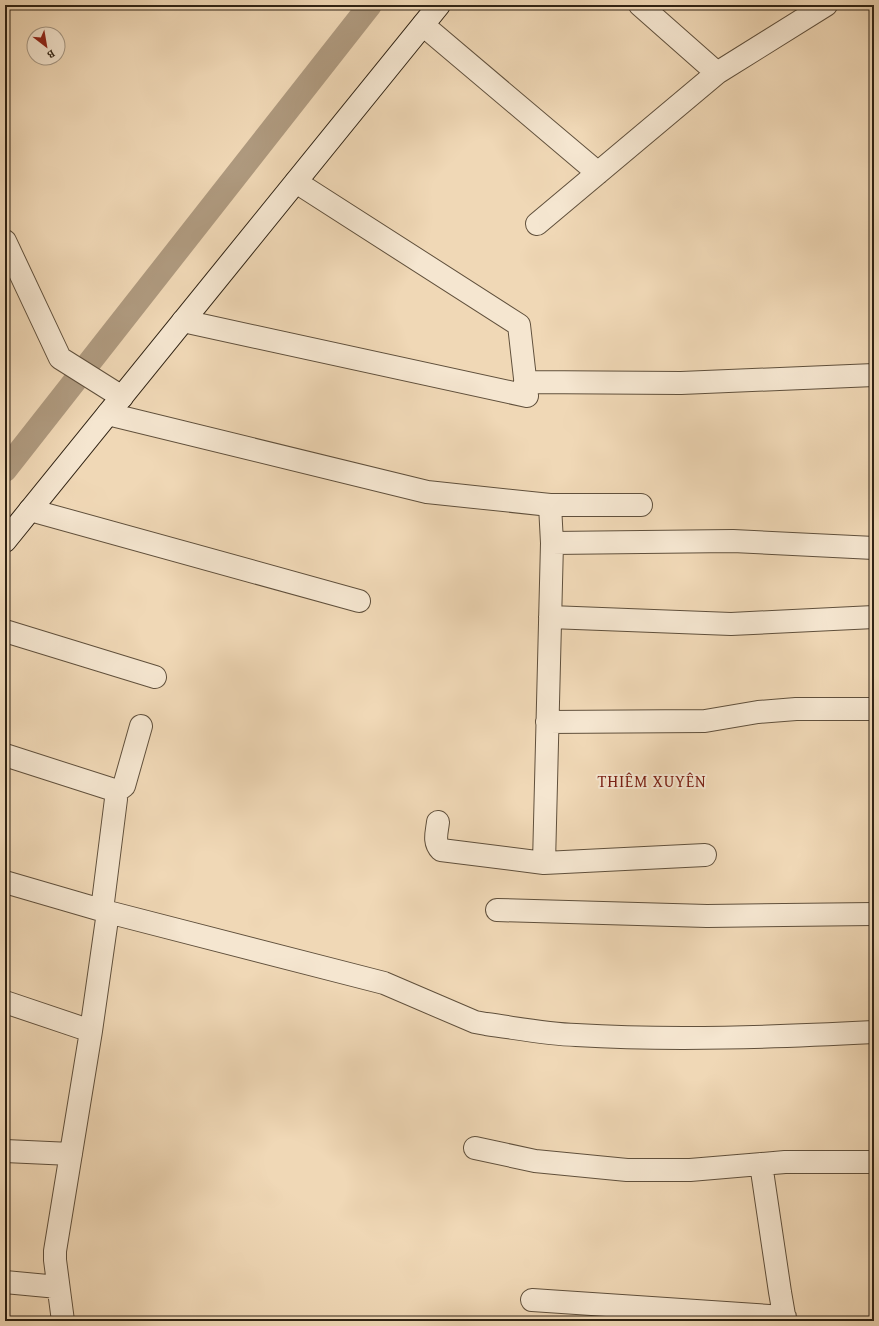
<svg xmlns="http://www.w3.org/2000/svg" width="879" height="1326" font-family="'Gentium Book Plus',serif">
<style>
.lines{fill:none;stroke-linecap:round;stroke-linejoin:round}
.canal{stroke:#af9a7f;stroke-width:24}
.street-casing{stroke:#60503c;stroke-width:24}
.secondary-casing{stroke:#302314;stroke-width:24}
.street{stroke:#f5e6d0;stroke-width:22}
.secondary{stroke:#f5e6d0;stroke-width:22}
.labels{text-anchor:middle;stroke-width:4;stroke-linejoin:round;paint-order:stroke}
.quarter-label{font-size:16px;letter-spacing:1px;fill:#7a1f14;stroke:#f5e6d0}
</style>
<rect width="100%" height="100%" fill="#f0d8b6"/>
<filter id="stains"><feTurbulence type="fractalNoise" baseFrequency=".005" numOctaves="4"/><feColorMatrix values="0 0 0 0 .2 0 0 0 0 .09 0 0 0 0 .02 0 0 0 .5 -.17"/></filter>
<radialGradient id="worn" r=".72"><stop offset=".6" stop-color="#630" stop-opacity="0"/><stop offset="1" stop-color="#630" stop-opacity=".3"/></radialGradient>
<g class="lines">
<path class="canal" d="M 5,470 L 370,5"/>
<g class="street-casing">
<path id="street" d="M 640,5 L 717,73
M 423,25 L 598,173
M 537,224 L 717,73 L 826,5
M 5,241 L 60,358 L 122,397
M 183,321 L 527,396 L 519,325 L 296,182
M 525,382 L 681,383 L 874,375
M 108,414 L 427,492 L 550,505 L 641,505
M 30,510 L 359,601
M 552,543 L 733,541 L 874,548
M 550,617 L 731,624 L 874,617
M 5,631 L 155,677
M 547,722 L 705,721 L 758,712 L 796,709 L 874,709
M 5,755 L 114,790 L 120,789 L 124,786 L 141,726
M 438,822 C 437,832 433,842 441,850 L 544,863 L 705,855
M 544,863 L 552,543 L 550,505
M 5,882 L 108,912 L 384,983 L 475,1022 L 486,1024 C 516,1028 546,1034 576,1035 C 675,1041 775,1037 874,1032
M 102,910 L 116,799
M 497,910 L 707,916 L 874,914
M 5,1002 L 91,1031
M 475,1148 L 535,1161 L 627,1170 L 690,1170 L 785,1162 L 874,1162
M 5,1151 L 71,1154
M 761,1164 L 780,1292 L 785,1321
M 5,1282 L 58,1287
M 532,1300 L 785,1317
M 63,1321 L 55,1260 L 55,1251 L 91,1031 L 108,912"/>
</g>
<g class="secondary-casing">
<path id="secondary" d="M 5,541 L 439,5"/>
</g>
<use href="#street" class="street"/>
<use href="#secondary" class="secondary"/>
</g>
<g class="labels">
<g class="quarter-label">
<text x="652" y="787">THIÊM XUYÊN</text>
</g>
</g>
<rect width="879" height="1326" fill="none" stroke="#f0d8b6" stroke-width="20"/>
<rect x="6" y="6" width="867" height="1314" fill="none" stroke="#302314" stroke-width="2"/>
<rect x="10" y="10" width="859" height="1306" fill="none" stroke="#302314"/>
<g transform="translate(46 46) rotate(149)"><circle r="19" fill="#f5e6d0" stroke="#a69885"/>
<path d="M0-3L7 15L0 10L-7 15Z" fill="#8f2418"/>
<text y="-6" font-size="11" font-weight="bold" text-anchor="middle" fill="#302314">B</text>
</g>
<rect width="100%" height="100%" filter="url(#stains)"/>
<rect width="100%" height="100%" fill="url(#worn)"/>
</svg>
